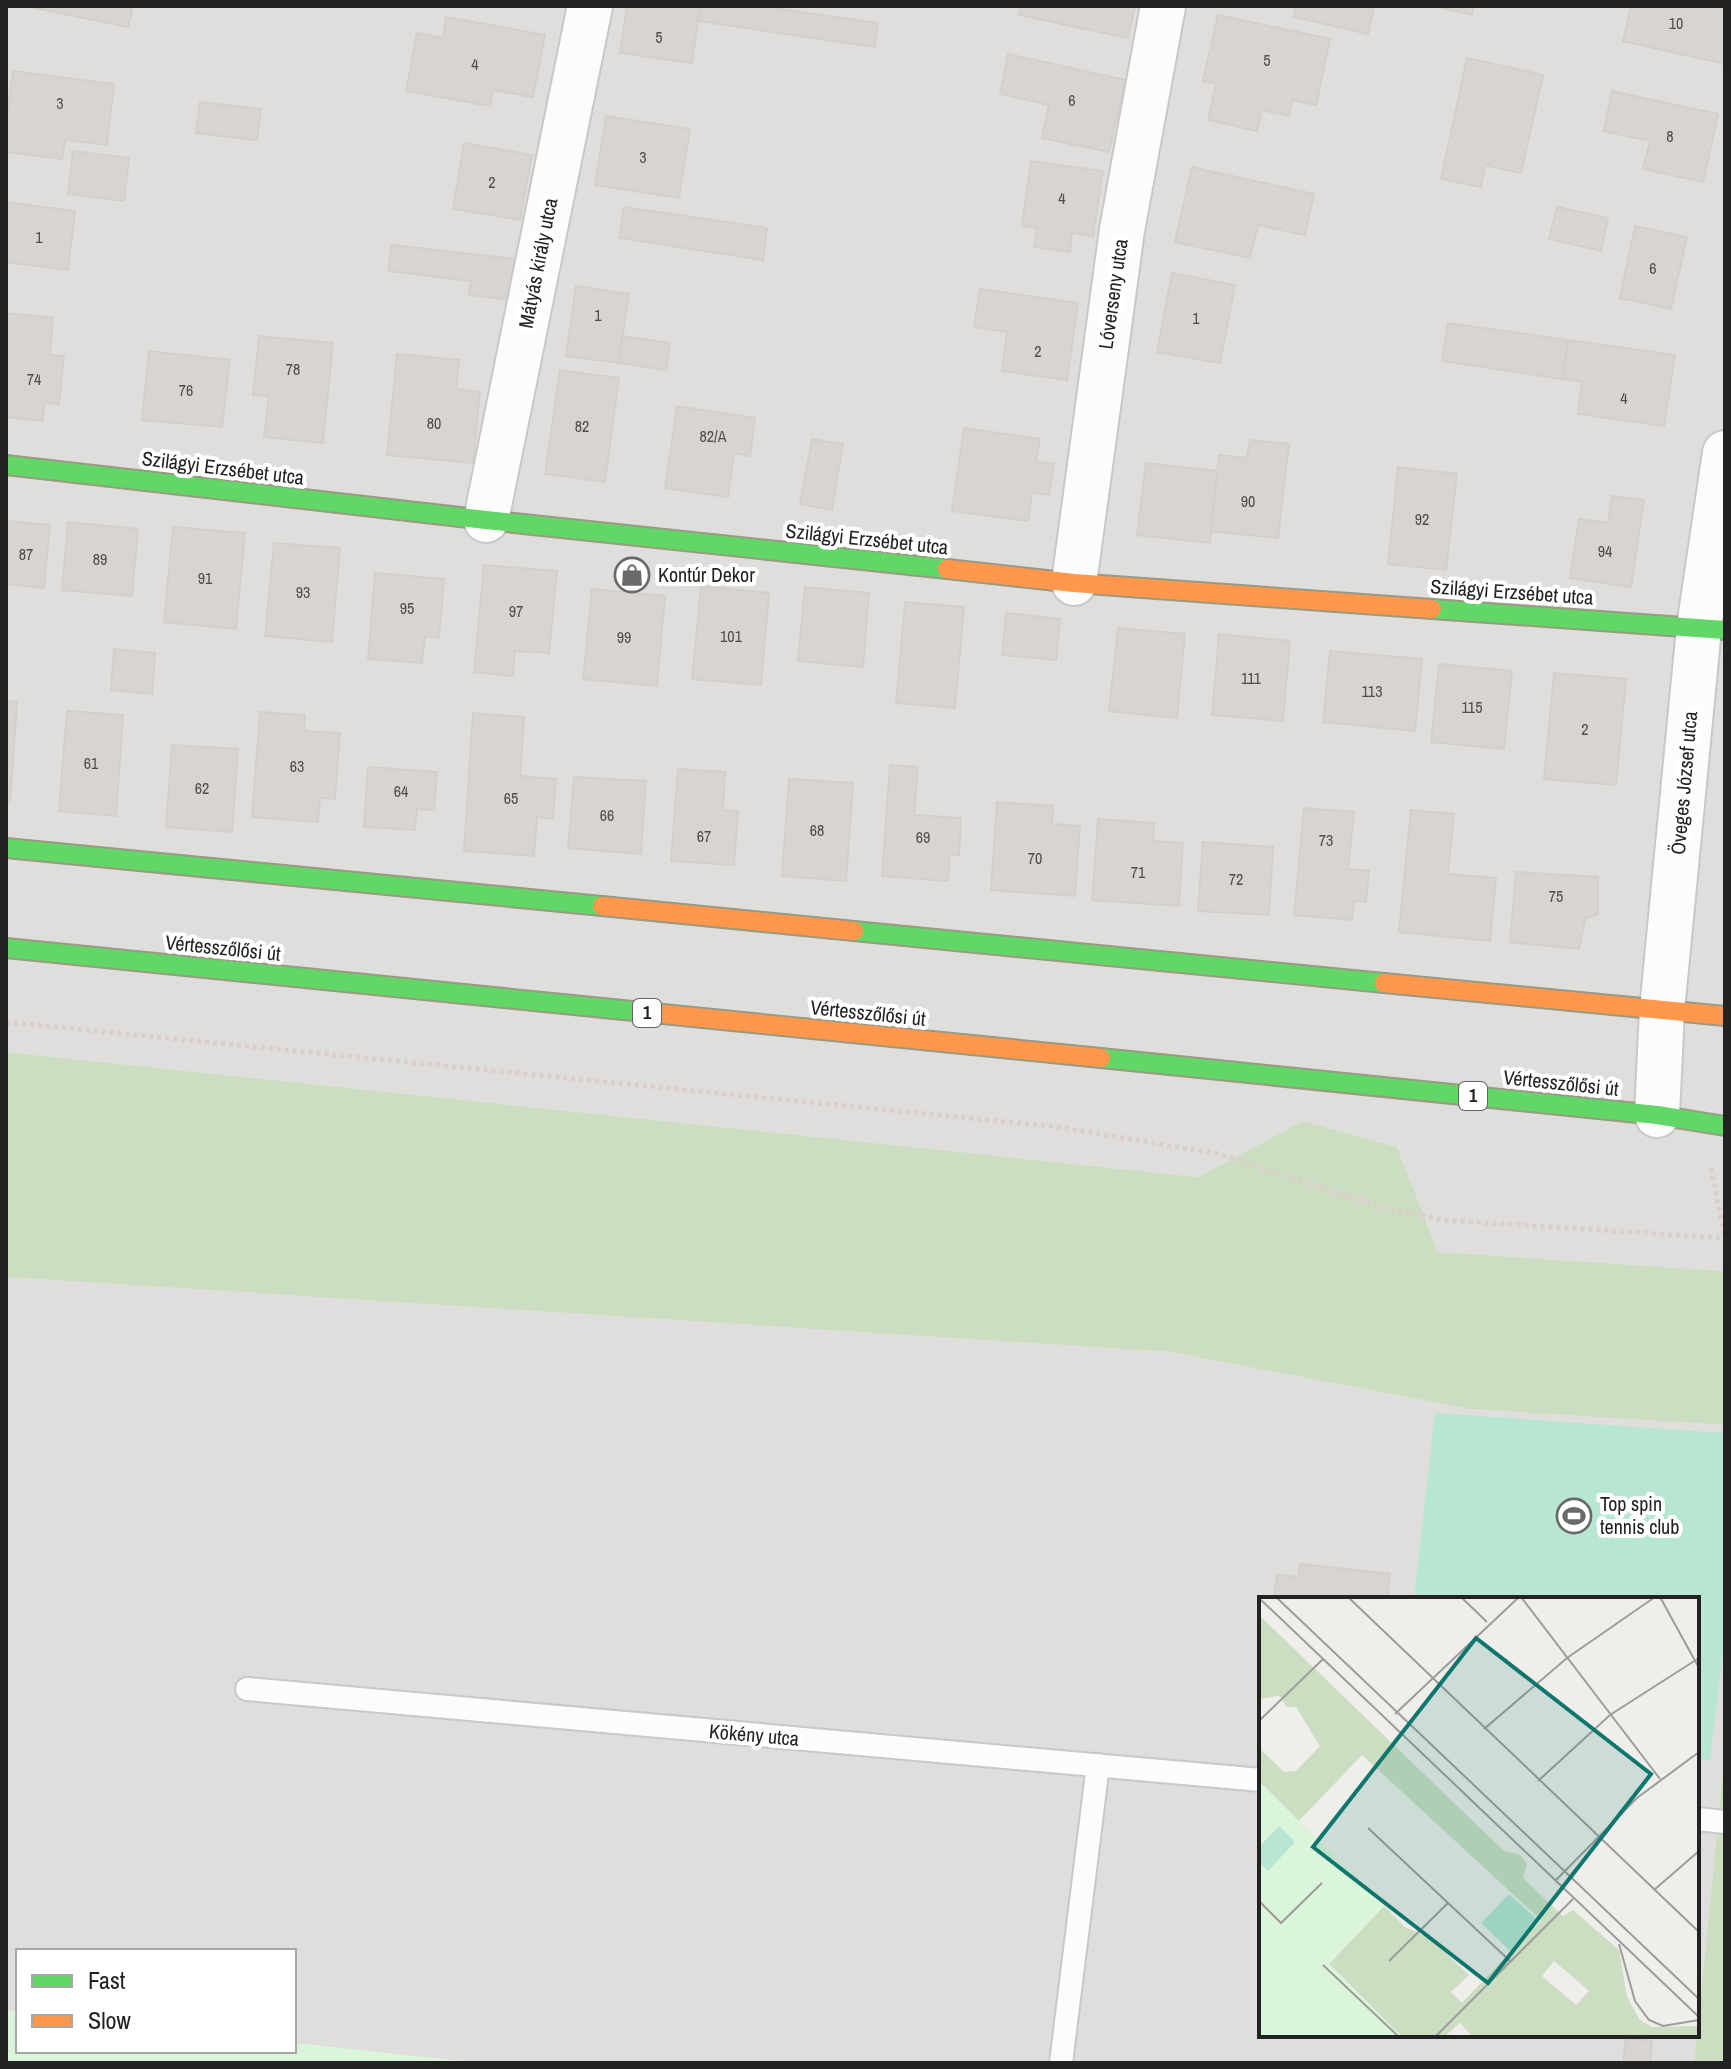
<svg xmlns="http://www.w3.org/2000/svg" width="1731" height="2069" font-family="'Archivo Narrow',sans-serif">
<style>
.residential{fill:#dfdedc}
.forest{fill:#cbdec1}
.park{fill:#daf5da}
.pitch{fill:#b7e6d2}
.building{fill:#d7d4d2;stroke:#d3d0cc;stroke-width:2}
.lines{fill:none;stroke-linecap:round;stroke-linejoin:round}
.lane-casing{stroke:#c9c8c7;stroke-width:26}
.street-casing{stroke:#c9c8c7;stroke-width:48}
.fast-casing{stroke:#999a82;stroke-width:22}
.slow-casing{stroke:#999a82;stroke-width:22}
.path{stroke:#dccecd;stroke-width:5;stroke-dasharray:4 4;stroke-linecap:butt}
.lane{stroke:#fdfcfc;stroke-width:22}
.street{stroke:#fdfcfc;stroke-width:44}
.fast{stroke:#63d668;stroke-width:18}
.slow{stroke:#ff974d;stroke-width:18}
.labels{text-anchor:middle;stroke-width:8;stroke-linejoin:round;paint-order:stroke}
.number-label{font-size:16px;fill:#4f4e4e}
.shield{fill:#fff;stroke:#646464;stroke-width:2}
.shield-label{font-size:18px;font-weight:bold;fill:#222}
.street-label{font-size:20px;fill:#222;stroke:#fff}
.poi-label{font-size:20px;fill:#222;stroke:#fff;text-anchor:start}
.inset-road{fill:none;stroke:#9e9c9b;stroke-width:2}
.view{fill:#0f766e;fill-opacity:0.15;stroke:#0f766e;stroke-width:4}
.inset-edge{fill:none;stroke:#222;stroke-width:4}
</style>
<rect width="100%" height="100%" fill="#f0eeeb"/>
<path class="residential" d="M 6,6 L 1725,6 L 1725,1271 L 1438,1252 L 1397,1147 L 1303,1121 L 1198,1177 L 6,1052 Z
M 6,1277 L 1170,1352 L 1470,1409 L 1725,1425 L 1725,1750 L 1697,2033 L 1697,1599 L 1261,1599 L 1261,2035 L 1697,2035 L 1694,2063 L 478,2063 L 294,2043 L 294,1951 L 18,1951 L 18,2012 L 6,2011 Z"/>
<path class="forest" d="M 6,1052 L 1198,1177 L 1303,1121 L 1397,1147 L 1438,1252 L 1725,1271 L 1725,1425 L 1470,1409 L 1170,1352 L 6,1277 Z
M 1725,1750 L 1725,2063 L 1694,2063 L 1697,2035 Z"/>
<path class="park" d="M 6,2011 L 18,2012 L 18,2051 L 294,2051 L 294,2043 L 478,2063 L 6,2063 Z"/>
<path class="pitch" d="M 1435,1413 L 1725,1433 L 1725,1636 L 1710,1760 L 1697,1759 L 1697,1599 L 1414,1599 Z"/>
<path class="building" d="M 25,6 L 133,6 L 128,27 Z
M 627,6 L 700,6 L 692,63 L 620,53 Z
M 700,6 L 759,6 L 878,23 L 875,47 L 698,21 Z
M 1021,6 L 1135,6 L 1128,38 L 1019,15 Z
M 1296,6 L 1374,6 L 1368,34 L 1294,17 Z
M 1433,6 L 1474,6 L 1472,15 Z
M 1631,6 L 1725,6 L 1725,64 L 1623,41 Z
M 1218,15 L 1330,39 L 1316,105 L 1292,100 L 1289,116 L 1262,110 L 1257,131 L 1208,120 L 1216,84 L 1203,81 Z
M 446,17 L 545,35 L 533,97 L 493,90 L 490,106 L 406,91 L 417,33 L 443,38 Z
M 1008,54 L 1125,80 L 1109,152 L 1042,138 L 1049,105 L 1000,94 Z
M 1467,58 L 1543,75 L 1521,173 L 1485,165 L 1481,187 L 1441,179 Z
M 13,71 L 114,84 L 107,145 L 65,140 L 62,159 L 6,152 L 6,123 Z
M 1612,91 L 1718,114 L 1703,182 L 1643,169 L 1650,141 L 1604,131 Z
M 200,102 L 261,109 L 257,140 L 196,133 Z
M 606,116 L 690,129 L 679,198 L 595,185 Z
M 464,143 L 532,155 L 520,220 L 453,209 Z
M 73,151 L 129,158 L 124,201 L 68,194 Z
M 1031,161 L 1103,171 L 1093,236 L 1072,233 L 1070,252 L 1034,247 L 1037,228 L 1022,226 Z
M 1192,167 L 1314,194 L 1305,235 L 1258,225 L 1250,258 L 1175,242 Z
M 6,202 L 75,211 L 68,270 L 6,262 Z
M 624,207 L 767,228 L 763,260 L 619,238 Z
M 1557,207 L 1608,218 L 1601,251 L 1549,239 Z
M 1635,226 L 1687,237 L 1671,309 L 1620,298 Z
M 392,245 L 514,259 L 509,300 L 469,295 L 471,281 L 388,271 Z
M 1172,273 L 1235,285 L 1220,363 L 1157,352 Z
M 576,286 L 629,294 L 618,363 L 566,356 Z
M 980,289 L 1078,303 L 1067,380 L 1002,371 L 1007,332 L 974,327 Z
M 6,313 L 53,318 L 50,355 L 64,356 L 59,404 L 45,403 L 42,421 L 6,417 Z
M 1448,323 L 1568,340 L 1562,379 L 1442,361 Z
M 259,336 L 333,343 L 323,443 L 264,437 L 269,396 L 253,395 Z
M 622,336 L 670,343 L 666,370 L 618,363 Z
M 1568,340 L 1675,355 L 1664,426 L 1578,414 L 1582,382 L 1562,379 Z
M 149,351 L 230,360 L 222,427 L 142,420 Z
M 397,354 L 459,360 L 456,389 L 480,392 L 473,463 L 387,455 Z
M 560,370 L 619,378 L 605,482 L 545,474 Z
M 677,406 L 755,418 L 750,456 L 734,453 L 728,497 L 665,488 Z
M 964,428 L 1040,439 L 1036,462 L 1054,464 L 1049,495 L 1032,493 L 1028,521 L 952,511 Z
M 812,439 L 843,444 L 832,510 L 800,504 Z
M 1250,440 L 1289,444 L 1278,538 L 1211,531 L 1219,455 L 1247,458 Z
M 1146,463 L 1217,471 L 1210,543 L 1137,535 Z
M 1398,467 L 1457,474 L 1446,570 L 1388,564 Z
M 1612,496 L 1644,500 L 1631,587 L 1570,578 L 1579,519 L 1608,523 Z
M 6,521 L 50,525 L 44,588 L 6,584 Z
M 68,522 L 138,529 L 132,596 L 62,590 Z
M 173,527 L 245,533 L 236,629 L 164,622 Z
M 274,543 L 340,548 L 332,642 L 265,636 Z
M 484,565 L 557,571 L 549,653 L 515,651 L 513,676 L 474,672 Z
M 375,573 L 444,579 L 439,638 L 425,636 L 422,663 L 368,659 Z
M 701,586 L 769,593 L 761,685 L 692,679 Z
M 805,587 L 869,593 L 863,667 L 798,661 Z
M 592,589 L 665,596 L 657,686 L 583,679 Z
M 905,602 L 964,607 L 955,708 L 896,703 Z
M 1006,613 L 1060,619 L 1056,660 L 1002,655 Z
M 1118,628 L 1185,634 L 1177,718 L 1109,711 Z
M 1219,634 L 1290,641 L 1283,721 L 1212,715 Z
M 114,649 L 155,653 L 152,694 L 111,690 Z
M 1330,651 L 1422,659 L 1415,731 L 1323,722 Z
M 1439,664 L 1512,671 L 1504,749 L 1431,742 Z
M 1554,673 L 1626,679 L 1616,785 L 1544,779 Z
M 6,701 L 17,702 L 10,802 L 6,802 Z
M 67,711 L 123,715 L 116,816 L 59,811 Z
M 260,712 L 305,715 L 304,731 L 340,733 L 335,799 L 320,798 L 318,822 L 252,817 Z
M 473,713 L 524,717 L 520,776 L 556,779 L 553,819 L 537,817 L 534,856 L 464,851 Z
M 172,745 L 238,749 L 232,832 L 166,827 Z
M 890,765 L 918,767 L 914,815 L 961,818 L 959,855 L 950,855 L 948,881 L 882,876 Z
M 368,767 L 437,772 L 434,810 L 417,809 L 415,830 L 364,827 Z
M 678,769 L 725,772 L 723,810 L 738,811 L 734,865 L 671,861 Z
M 574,777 L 646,781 L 641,854 L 568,848 Z
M 789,779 L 853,783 L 846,881 L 782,876 Z
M 997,802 L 1053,806 L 1052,824 L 1080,826 L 1075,896 L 991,890 Z
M 1304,808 L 1354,812 L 1348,869 L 1369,871 L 1366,902 L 1354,901 L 1352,920 L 1294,915 Z
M 1411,810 L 1454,814 L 1448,874 L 1496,878 L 1490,941 L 1399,932 Z
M 1098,819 L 1154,823 L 1153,841 L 1183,843 L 1179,906 L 1092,900 Z
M 1203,842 L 1273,847 L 1269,915 L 1198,911 Z
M 1516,872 L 1598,877 L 1598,914 L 1585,919 L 1579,949 L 1510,942 Z
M 1300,1564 L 1390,1574 L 1387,1599 L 1274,1599 L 1277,1575 L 1299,1577 Z
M 1626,2038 L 1652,2041 L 1650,2063 L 1623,2063 Z"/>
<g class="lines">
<g class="lane-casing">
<path id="lane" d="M 247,1689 L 1261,1780
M 1697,1819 L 1725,1822
M 1061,2063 L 1098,1765"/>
</g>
<g class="street-casing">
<path id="street" d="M 486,520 L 590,6
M 1074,583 L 1122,230 L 1163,6
M 1657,1115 L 1662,1010 L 1699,628 L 1725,453"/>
</g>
<g class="fast-casing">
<path id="fast" d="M 6,465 L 486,520 L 947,569
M 1432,609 L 1725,630
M 6,848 L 602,906
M 854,931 L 1384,983
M 6,948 L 653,1013
M 1101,1058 L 1657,1115 L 1725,1126"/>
</g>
<g class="slow-casing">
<path id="slow" d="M 947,569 L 1074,583 L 1432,609
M 602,906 L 854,931
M 1384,983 L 1725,1016
M 653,1013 L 1101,1058"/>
</g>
<path class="path" d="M 6,1022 L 1058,1127 L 1220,1154 L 1377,1206 L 1442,1220 L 1725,1238
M 1711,1168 L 1725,1238"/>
<use href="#lane" class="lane"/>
<use href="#street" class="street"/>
<use href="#fast" class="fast"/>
<use href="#slow" class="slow"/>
</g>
<defs>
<g id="shop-ring" transform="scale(1.8)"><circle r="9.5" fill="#fff" stroke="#6a6968" stroke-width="1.5"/><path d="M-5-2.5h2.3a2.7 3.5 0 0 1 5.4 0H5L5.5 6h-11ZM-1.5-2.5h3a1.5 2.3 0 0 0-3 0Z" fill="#6a6968"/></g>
<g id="stadium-ring" transform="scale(1.8)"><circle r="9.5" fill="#fff" stroke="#6a6968" stroke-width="1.5"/><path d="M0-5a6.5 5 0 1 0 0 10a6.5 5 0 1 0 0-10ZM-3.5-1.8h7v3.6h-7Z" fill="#6a6968"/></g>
</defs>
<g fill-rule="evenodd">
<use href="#shop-ring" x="632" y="575"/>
<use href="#stadium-ring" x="1574" y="1516"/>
</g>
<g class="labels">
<g class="number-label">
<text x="1676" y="29">10</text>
<text x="659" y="43">5</text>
<text x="1267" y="66">5</text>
<text x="475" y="70">4</text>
<text x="1072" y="106">6</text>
<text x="60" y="109">3</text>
<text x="1670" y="142">8</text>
<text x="643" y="163">3</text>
<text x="492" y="188">2</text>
<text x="1062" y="204">4</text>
<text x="39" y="243">1</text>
<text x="1653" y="274">6</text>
<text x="598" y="321">1</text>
<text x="1196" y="324">1</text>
<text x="1038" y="357">2</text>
<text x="293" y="375">78</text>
<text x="34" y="385">74</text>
<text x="186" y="396">76</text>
<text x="1624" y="404">4</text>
<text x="434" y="429">80</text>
<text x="582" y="432">82</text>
<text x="713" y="442">82/A</text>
<text x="1248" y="507">90</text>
<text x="1422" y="525">92</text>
<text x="1605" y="557">94</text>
<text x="26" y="560">87</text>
<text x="100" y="565">89</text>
<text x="205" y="584">91</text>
<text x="303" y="598">93</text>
<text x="407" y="614">95</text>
<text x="516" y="617">97</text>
<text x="731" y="642">101</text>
<text x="624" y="643">99</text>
<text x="1251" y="684">111</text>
<text x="1372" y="697">113</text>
<text x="1472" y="713">115</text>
<text x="1585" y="735">2</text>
<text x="91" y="769">61</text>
<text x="297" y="772">63</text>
<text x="202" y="794">62</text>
<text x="401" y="797">64</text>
<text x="511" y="804">65</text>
<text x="607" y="821">66</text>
<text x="817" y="836">68</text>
<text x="704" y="842">67</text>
<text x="923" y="843">69</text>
<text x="1326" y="846">73</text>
<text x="1035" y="864">70</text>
<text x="1138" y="878">71</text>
<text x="1236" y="885">72</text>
<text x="1556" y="902">75</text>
</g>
<g class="shield">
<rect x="633" y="999" width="28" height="28" rx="6"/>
<rect x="1459" y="1082" width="28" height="28" rx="6"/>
</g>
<g class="shield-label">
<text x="647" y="1019">1</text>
<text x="1473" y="1102">1</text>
</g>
<g class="street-label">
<text transform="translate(538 263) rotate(-79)" y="7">Mátyás király utca</text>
<text transform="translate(1113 294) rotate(-82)" y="7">Lóverseny utca</text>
<text transform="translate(223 468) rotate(7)" y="7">Szilágyi Erzsébet utca</text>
<text transform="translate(867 539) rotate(6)" y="7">Szilágyi Erzsébet utca</text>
<text transform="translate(1512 592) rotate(4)" y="7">Szilágyi Erzsébet utca</text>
<text transform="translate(1684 783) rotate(-85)" y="7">Öveges József utca</text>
<text transform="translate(223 948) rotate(6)" y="7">Vértesszőlősi út</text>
<text transform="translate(868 1013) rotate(6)" y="7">Vértesszőlősi út</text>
<text transform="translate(1561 1083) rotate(6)" y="7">Vértesszőlősi út</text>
<text transform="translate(754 1735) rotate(5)" y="7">Kökény utca</text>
</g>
<g class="poi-label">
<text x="658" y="582">Kontúr Dekor</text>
<text x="1600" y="1511">Top spin<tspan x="1600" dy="23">tennis club</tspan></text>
</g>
</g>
<g transform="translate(1259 1597)">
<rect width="440" height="440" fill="#f0eeeb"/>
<path d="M 0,18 L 245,254 L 260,257 L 268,267 L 264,281 L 304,319 L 314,313 L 360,353 L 368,400 L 381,423 L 393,430 L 440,429 L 440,440 L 214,440 L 201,426 L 185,440 L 143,440 L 70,367 L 125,309 L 146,330 L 171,341 L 210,378 L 192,395 L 203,406 L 282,323 L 103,158 L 39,225 L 0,184 L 0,151 L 25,175 L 37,174 L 61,149 L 37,110 L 28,110 L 20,99 L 0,102 ZM 295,364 L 330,394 L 317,408 L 283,379 Z" fill="#cbdec1" fill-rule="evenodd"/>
<path d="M 0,184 L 125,309 L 70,367 L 143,440 L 0,440 Z" fill="#daf5da"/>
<path d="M 20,229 L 36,245 L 9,274 L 0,265 L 0,250 ZM 250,297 L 280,324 L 251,354 L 222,326 Z" fill="#b7e6d2"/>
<path class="inset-road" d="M 17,0 L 440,402M 89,0 L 440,335M 202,0 L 228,25M 262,0 L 401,182M 401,0 L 440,71M 0,1 L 440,420M 136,117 L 260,0M 0,124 L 64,62M 225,132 L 308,61 L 396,0M 279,184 L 351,118 L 440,61M 109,231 L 251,364M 296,284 L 378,201 L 440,155M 395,293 L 440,254M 0,304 L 22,326 L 63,286M 360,347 L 376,404 L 390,423 L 404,429 L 440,423M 130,364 L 189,306M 64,368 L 140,440M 176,440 L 314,302"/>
<path class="view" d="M 217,41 L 392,177 L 229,386 L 54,250 Z"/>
<rect width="440" height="440" class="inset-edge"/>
</g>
<rect width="1731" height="2069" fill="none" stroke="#222222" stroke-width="16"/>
<rect x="16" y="1949" width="280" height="104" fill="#ffffff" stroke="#a7a7a7" stroke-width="2"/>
<rect x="32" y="1975" width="40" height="12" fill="#63d668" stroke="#a7a7a7" stroke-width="2"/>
<text x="88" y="1989" font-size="24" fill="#222222">Fast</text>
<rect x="32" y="2015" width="40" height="12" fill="#ff974d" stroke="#a7a7a7" stroke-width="2"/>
<text x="88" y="2029" font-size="24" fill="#222222">Slow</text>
</svg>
